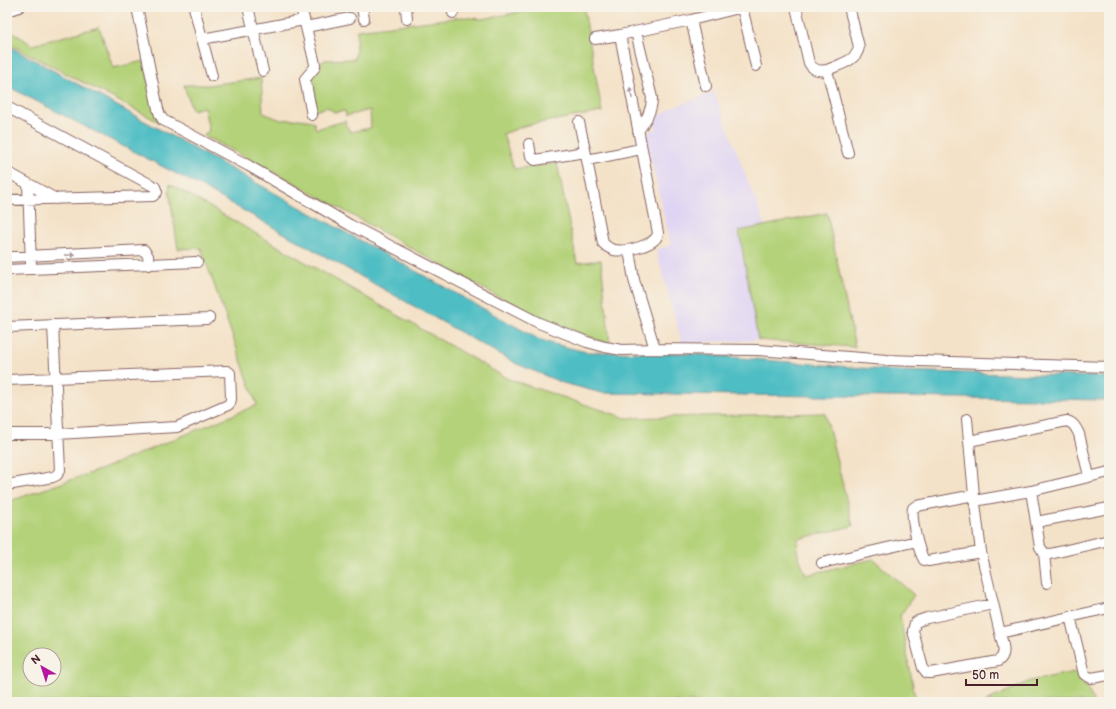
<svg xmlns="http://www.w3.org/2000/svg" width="1116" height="709" font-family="'Balsamiq Sans',sans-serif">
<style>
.built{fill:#e0d4f4}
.green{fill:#b4d279;stroke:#7f7852;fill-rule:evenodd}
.water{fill:#4fbec4;stroke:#4c6e78}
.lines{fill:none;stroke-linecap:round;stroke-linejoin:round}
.street-casing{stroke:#866362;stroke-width:12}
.street{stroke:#fff;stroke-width:10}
.oneway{fill:#ae9aa0}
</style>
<rect width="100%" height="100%" fill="#f7f3e8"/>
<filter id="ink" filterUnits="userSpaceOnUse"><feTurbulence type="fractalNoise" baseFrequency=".025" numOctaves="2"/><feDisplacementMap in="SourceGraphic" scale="8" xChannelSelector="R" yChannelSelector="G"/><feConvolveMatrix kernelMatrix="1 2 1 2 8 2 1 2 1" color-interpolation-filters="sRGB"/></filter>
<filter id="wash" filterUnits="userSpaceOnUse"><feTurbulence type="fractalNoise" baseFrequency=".012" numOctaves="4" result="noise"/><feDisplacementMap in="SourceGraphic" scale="16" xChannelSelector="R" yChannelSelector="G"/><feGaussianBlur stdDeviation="0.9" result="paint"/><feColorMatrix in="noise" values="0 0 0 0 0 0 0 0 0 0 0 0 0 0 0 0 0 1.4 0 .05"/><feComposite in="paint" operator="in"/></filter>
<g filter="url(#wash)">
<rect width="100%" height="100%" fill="#f4e2c8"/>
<path class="built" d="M 714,92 L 748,182 L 765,225 L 739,231 L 758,340 L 682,343 L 656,250 L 671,245 L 645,133 L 657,129 L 654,119 L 672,108 Z"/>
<path class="green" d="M 547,7 L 606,7 L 584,9 L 602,112 L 527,125 L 503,134 L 514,169 L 557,163 L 577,263 L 601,260 L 610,343 L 598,340 L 522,310 L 289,180 L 203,135 L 209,131 L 204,107 L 192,110 L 184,85 L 208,85 L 261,78 L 263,113 L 281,120 L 299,119 L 313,121 L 316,129 L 345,121 L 350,132 L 371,128 L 370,110 L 346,116 L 345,111 L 334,112 L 327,107 L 315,111 L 312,76 L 324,60 L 355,59 L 357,30 L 462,17 L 482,19 Z
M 99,27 L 113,68 L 144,61 L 159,122 L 7,43 L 7,28 L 32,45 Z
M 170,184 L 508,379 L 626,418 L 825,413 L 853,526 L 798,539 L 797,552 L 806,575 L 873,559 L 914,595 L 900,616 L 916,702 L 7,702 L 7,502 L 102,469 L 257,405 L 201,248 L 178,249 L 169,190 ZM 30,655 L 54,655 L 54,679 L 30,679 Z
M 827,213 L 855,347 L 758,340 L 739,231 Z
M 1074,672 L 1087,688 L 1094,702 L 984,702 L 1030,681 Z"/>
<path class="water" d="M 7,45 L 542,341 L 586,352 L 682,353 L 897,371 L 1109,377 L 1109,400 L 602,393 L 563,383 L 517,364 L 198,185 L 7,86 Z"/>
</g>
<g filter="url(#ink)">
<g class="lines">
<g class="street-casing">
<path id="street" d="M 137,7 L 158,109 L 160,115 L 163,120 L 249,166 L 350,225 L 539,323 L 587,342 L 605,347 L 622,350 L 655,349 L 758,350 L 887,360 L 1109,367
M 194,7 L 202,39 L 304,20
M 248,7 L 263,71
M 301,7 L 315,64 L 315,67 L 305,79 L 312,115
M 362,7 L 364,19
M 406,7 L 407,19
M 453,7 L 453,13
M 742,7 L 756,66
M 796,7 L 809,63 C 814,71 819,71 827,70 L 848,153
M 13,9 L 19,7
M 691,20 L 706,86
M 306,27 L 350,18
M 636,32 L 652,98 C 652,111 646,120 638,131
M 202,39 L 212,76
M 595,39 L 620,35
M 827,70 C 838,65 857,61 859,47 L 849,7
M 7,107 L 155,187 L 157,192 L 153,196 L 7,200
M 579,122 L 587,159
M 529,144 L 531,156 L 535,160 L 585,152
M 641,149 L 587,160 L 603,243 C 606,246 609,249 614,250 C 624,252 657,246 658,233 L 620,35 L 691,20 L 743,7
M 7,172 L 56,199
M 28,184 L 31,264
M 629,250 L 634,280 L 655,349
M 7,257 L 144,250 L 148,256 L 149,265
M 7,270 L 197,262
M 7,327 L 207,319 L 209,318
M 7,380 L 227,371 L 230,373 L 231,399 L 230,403 L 228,405 L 177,427 L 57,434 L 7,434
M 967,419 L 974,495 L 981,552 L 1000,633 L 1109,608
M 969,441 L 1067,421 C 1074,423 1076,428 1079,434 L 1089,476
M 7,485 L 53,477 L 57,475 L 60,470 L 53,325
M 1031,491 L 1040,547 L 1044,553 L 1047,583
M 974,495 L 917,506 L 913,508 C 911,519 918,550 924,560 L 928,561 L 981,552
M 974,501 L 1031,491 L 1109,472
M 1036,522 L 1109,508
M 1044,553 L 1050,554 L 1109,540
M 822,563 L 917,541
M 993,604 L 927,618 L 918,621 L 915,623 L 913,631 L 923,668 L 927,673 L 931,673 L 998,661 C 1008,654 1002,643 1000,633
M 1070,616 L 1084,674 L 1091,678 L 1109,675"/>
</g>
<use href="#street" class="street"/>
</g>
<defs><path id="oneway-solid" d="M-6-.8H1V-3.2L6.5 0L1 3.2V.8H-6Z"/></defs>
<g class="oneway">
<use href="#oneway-solid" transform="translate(631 93) rotate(-101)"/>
<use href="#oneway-solid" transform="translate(70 255) rotate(-3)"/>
</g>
</g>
<rect width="1116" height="709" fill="none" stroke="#f7f3e8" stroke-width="24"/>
<g transform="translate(42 667) rotate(321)"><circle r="19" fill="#f7f3e8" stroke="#b29e9c"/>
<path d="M0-3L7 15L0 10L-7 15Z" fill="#b5179e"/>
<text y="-6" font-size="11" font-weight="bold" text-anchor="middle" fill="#4a1f2b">N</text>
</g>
<path d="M966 679v6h71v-6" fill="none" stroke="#4a1f2b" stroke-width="2"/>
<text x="972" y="679" font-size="12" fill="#4a1f2b" stroke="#f7f3e8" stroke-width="3" paint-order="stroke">50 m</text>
</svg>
